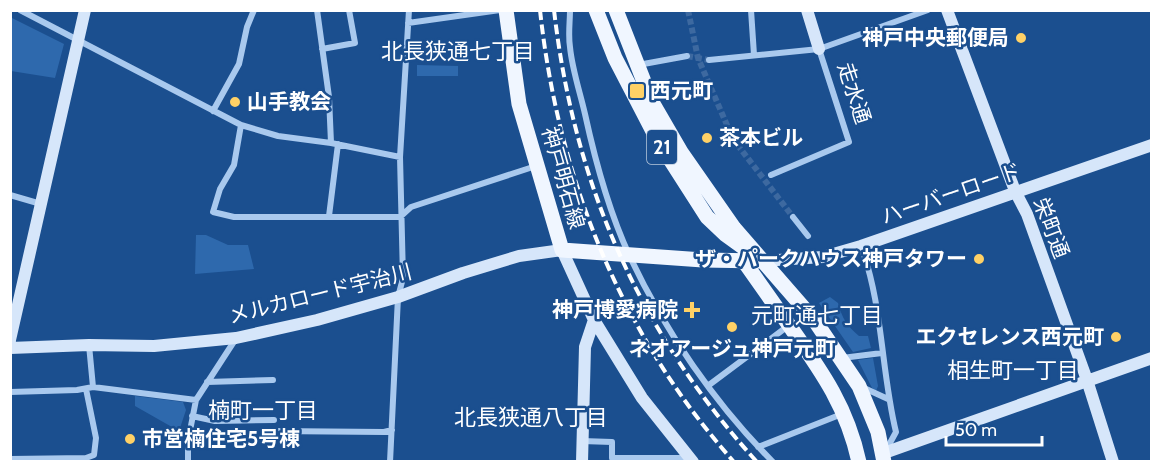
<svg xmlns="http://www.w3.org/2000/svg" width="1162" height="472" font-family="Cabin,'Noto Sans JP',sans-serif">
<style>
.green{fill:#2e69ad}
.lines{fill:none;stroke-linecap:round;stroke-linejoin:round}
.street-tunnel{stroke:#3d69a0;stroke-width:6;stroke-dasharray:6 3;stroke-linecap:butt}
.street{stroke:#a9c9ee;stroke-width:6}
.secondary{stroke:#d6e6fa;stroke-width:12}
.primary{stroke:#f0f6ff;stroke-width:15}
.rail{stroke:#fff;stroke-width:4;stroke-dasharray:10 4.5;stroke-linecap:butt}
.poi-dot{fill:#ffd166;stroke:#1b4f8f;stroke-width:2}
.labels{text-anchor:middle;stroke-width:5;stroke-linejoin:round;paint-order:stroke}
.shield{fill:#1b4f8f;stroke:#bbcadd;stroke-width:1.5}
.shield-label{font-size:20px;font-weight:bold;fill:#fff}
.poi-label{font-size:21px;font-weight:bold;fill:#fff;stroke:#1b4f8f;text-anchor:end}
.street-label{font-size:21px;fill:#fff;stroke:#1b4f8f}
.neighbourhood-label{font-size:22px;fill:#fff;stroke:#1b4f8f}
</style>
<rect width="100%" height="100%" fill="#1b4f8f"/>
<path class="green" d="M 10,17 L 64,44 L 55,78 L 11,71 Z
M 417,65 L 458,66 L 458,76 L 417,76 Z
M 196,235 L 206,235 L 228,245 L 248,245 L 254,269 L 195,274 Z
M 830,297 L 838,303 C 842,318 847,326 859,336 L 868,336 L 871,348 L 853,352 L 819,303 Z
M 873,358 L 878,386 L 876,391 L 872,388 L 858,360 Z
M 135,396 L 183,402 L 186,410 L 179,431 L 135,406 Z"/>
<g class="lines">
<path class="street-tunnel" d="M 688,10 L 698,58 L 733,139 L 793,217
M 687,56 L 709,60"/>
<path class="street" d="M 20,10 L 241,125 L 278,136 L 331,143 L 400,157
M 317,10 L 329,97 L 331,143
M 570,10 C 570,22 568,35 570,47 C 572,69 580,92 585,114 C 595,160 610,214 630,257 C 665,331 715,404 773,462
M 751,10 L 754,55
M 408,23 L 500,10
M 322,49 L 355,43 L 349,10
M 709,60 L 819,49 L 928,10
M 638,65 L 687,56
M 213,111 L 239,64 L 247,27 L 254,10
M 241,125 L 234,165 L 220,189 L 213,212 L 234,217 L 400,217 L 411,207 L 536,166
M 771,175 L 849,142 L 819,49
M 10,195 L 41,204
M 329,216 L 338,144
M 793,217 L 808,236
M 861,246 C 883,305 881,371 896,432 L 885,452
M 89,345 L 93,387
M 842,358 L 882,353
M 207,382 L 273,380
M 709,385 L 788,326
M 864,388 L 888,399
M 10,392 L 77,390 L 93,387 L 196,400
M 192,416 L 215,421 L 274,420
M 273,431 L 384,432 L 392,430
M 582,441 L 612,442 L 612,458 L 690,458
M 758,447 L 842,414
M 10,459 L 86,458 L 94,455 L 96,438 L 86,389
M 188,462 L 188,441 L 196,400 L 235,340
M 390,462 L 398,297 L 403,278 L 400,157 L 409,10"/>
<path class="secondary" d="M 807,10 L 819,49
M 947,10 L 1015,191 L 1027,214 L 1087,380 L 1113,462
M 761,261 L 823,257 L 861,246 L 1152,145
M 10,340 L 85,10
M 10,348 L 89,345 L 154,346 L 236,338 L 317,320 L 398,297 L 463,273 L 519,256 L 562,250 L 594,320 L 642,398 L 693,462
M 884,453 L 1152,358
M 582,462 L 585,347 L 594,320"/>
<path class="primary" d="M 506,10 L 519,104 L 562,250 L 703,260 L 761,261
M 596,10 L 615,58 L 657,139 L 707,217 L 726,235 L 744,248
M 616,10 L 652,102 L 681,152 L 734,228 L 815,321 L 859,386 L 878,432 L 884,462
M 743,260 C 759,283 775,305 791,328 C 822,372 847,407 859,462"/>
<path class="rail" d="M 540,10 C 558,178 621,335 734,462
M 554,10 C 574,184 639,332 757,462"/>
</g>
<g class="poi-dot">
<circle cx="1021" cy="38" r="6"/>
<rect x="629" y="83" width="16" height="16" rx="3"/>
<circle cx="235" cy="102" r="6"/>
<circle cx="707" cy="138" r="6"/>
<circle cx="979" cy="259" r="6"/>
<path d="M689 301h6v6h6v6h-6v6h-6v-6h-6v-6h6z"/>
<circle cx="732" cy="327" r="6"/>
<circle cx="1116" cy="337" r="6"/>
<circle cx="130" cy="439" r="6"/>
</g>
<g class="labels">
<rect class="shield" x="647" y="130" width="30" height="34" rx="4.5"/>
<g class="shield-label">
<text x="662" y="154">21</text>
</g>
<g class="poi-label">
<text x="1009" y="45">神戸中央郵便局</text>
<text x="650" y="98" text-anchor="start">西元町</text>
<text x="247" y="109" text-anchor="start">山手教会</text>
<text x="719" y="145" text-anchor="start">茶本ビル</text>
<text x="967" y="266">ザ・パークハウス神戸タワー</text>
<text x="678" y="317">神戸博愛病院</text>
<text x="1104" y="344">エクセレンス西元町</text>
<text x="732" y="356" text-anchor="middle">ネオアージュ神戸元町</text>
<text x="142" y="446" text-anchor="start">市営楠住宅5号棟</text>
</g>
<g class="street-label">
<text transform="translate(854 93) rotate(72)" y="7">走水通</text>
<text transform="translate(563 178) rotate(74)" y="7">神戸明石線</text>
<text transform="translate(951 194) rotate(-19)" y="7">ハーバーロード</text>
<text transform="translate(1051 228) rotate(69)" y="7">栄町通</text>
<text transform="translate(320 294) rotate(-14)" y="7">メルカロード宇治川</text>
</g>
<g class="neighbourhood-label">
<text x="458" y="59">北長狭通七丁目</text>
<text x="817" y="323">元町通七丁目</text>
<text x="1013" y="378">相生町一丁目</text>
<text x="263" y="418">楠町一丁目</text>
<text x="531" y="425">北長狭通八丁目</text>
</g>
</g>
<rect width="1162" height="472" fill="none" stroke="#ffffff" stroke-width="24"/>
<path d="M946 436v9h96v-9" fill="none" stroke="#ffffff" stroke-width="3"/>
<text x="955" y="436" font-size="18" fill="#ffffff" stroke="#1b4f8f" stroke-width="4.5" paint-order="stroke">50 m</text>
</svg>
